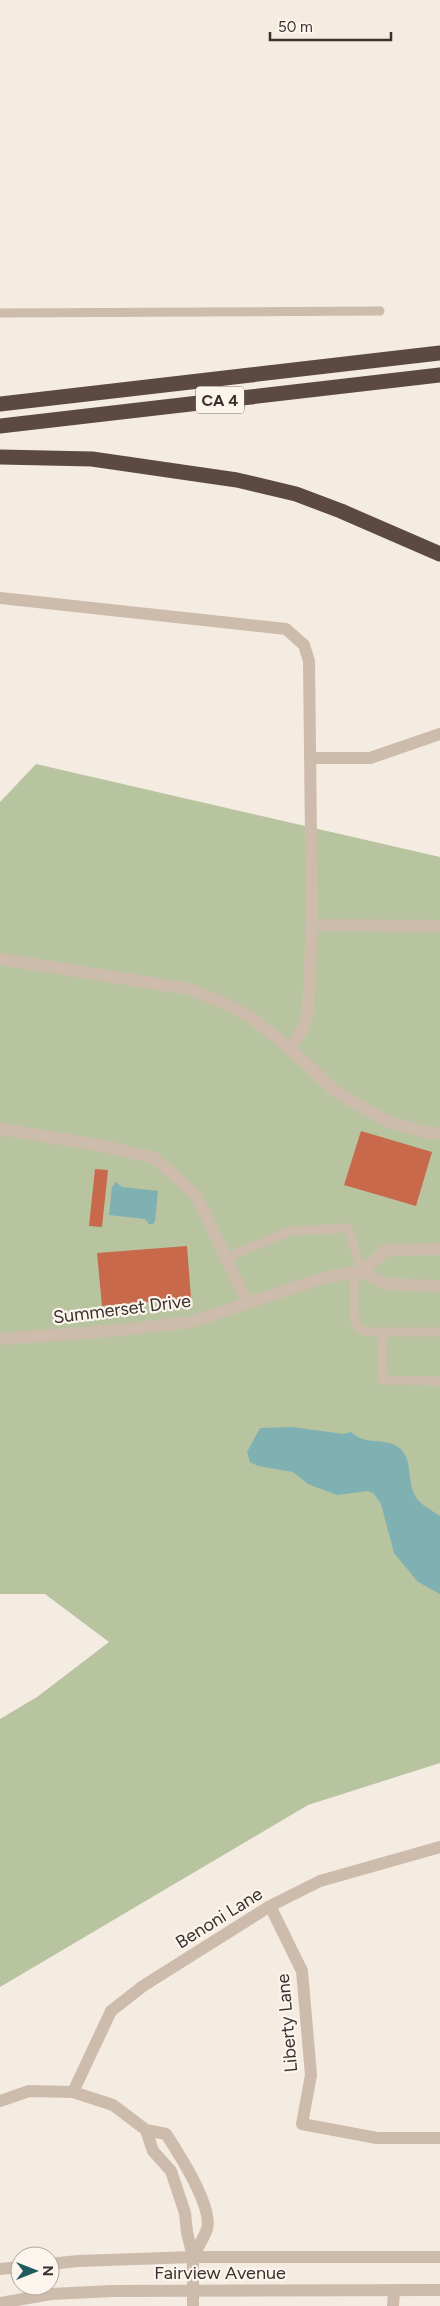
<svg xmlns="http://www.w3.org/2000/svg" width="440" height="2306" font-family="Figtree,sans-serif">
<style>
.green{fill:#b8c4a0}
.water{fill:#7fb0b2}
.building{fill:#c8694b}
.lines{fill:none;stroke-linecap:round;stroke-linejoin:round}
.service{stroke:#cdbbac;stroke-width:9}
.minor{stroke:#cdbbac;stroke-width:12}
.tertiary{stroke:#cdbbac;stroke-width:12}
.motorway{stroke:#5c4a42;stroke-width:15}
.labels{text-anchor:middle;stroke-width:4.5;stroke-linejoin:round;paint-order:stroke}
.shield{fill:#fbf5ee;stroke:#756b66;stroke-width:1}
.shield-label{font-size:16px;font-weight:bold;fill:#3b302b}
.street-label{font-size:18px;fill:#3b302b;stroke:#fbf5ee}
</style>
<rect width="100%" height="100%" fill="#f4ebe1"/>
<path class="green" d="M 36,764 L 440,857 L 440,1763 L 308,1805 L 0,1987 L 0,1719 L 37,1697 L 109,1642 L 45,1594 L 0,1594 L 0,802 Z"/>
<path class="water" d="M 116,1182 L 122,1187 L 158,1191 L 155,1221 L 153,1224 L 149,1224 L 145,1219 L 109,1215 L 112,1187 Z
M 292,1427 L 343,1434 L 351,1432 C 365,1446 384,1437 398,1447 C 415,1458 405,1485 418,1500 C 424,1507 433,1511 440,1516 L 440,1594 L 418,1582 L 394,1553 L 381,1504 L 374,1494 L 368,1491 L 337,1495 L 308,1484 L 293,1472 L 258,1466 L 250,1462 L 247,1452 L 260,1428 Z"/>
<path class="building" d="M 361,1131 L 432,1152 L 416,1206 L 344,1185 Z
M 95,1169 L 108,1170 L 102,1227 L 89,1226 Z
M 187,1246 L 191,1298 L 102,1306 L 97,1253 Z"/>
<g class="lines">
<path class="service" d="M 0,313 L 380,311
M 226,1258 L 290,1231 L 348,1228 L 362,1271
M 354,1273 L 354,1318 C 356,1327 359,1329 367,1332 L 440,1332
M 382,1332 L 382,1380 L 440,1381"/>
<path class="minor" d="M 0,598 L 286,629 L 304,645 L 309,661 L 312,925 L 308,1009 L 304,1027 L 290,1049
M 311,758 L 370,758 L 440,734
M 312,925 L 440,926
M 0,959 L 189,989 L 219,1001 L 252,1018 L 290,1049 L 335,1091 L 388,1122 L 430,1133 L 440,1133
M 0,1129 L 103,1146 L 154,1158 L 196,1195 L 247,1302
M 362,1271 L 384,1284 L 440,1286
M 0,1339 L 120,1330 L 191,1322 L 323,1278 L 362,1271 L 386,1250 L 440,1249
M 270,1906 L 302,1971 L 311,2075 L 302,2124 L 377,2138 L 440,2138
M 73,2092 L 111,2011 L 143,1986 L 270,1906 L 320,1881 L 440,1847
M 0,2101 L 29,2091 L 73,2092 L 113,2105 L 146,2130 L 166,2134 C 179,2154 213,2206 207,2229 C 204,2238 197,2248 193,2257
M 146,2130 L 153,2151 L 171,2171 L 185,2213 L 187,2232 L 193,2257 L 193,2306
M 393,2306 L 394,2291"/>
<path class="tertiary" d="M 50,2264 L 78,2261 L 193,2257 L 440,2257
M 0,2269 L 20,2267
M 0,2303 L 51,2294 L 112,2291 L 440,2290"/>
<path class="motorway" d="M 0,404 L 440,353
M 0,426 L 440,375
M 0,457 L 92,459 L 237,480 L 296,494 L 341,511 L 440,554"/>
</g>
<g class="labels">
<rect class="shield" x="196" y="386.5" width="48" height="27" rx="4"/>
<g class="shield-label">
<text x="220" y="406">CA 4</text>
</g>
<g class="street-label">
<text transform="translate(122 1309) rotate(-7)" y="6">Summerset Drive</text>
<text transform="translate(219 1918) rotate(-32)" y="6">Benoni Lane</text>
<text transform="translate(287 2023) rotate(-95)" y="6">Liberty Lane</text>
<text x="220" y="2279">Fairview Avenue</text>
</g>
</g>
<g transform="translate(35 2271) rotate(90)"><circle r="24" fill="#fbf5ee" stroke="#aea6a0"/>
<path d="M0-4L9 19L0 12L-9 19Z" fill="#1f5a5e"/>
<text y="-8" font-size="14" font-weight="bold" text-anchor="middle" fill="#3b302b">N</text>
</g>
<path d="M270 32v8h121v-8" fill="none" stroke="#3b302b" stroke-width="2.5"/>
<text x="278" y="32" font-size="15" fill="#3b302b" stroke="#fbf5ee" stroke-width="4" paint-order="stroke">50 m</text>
</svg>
